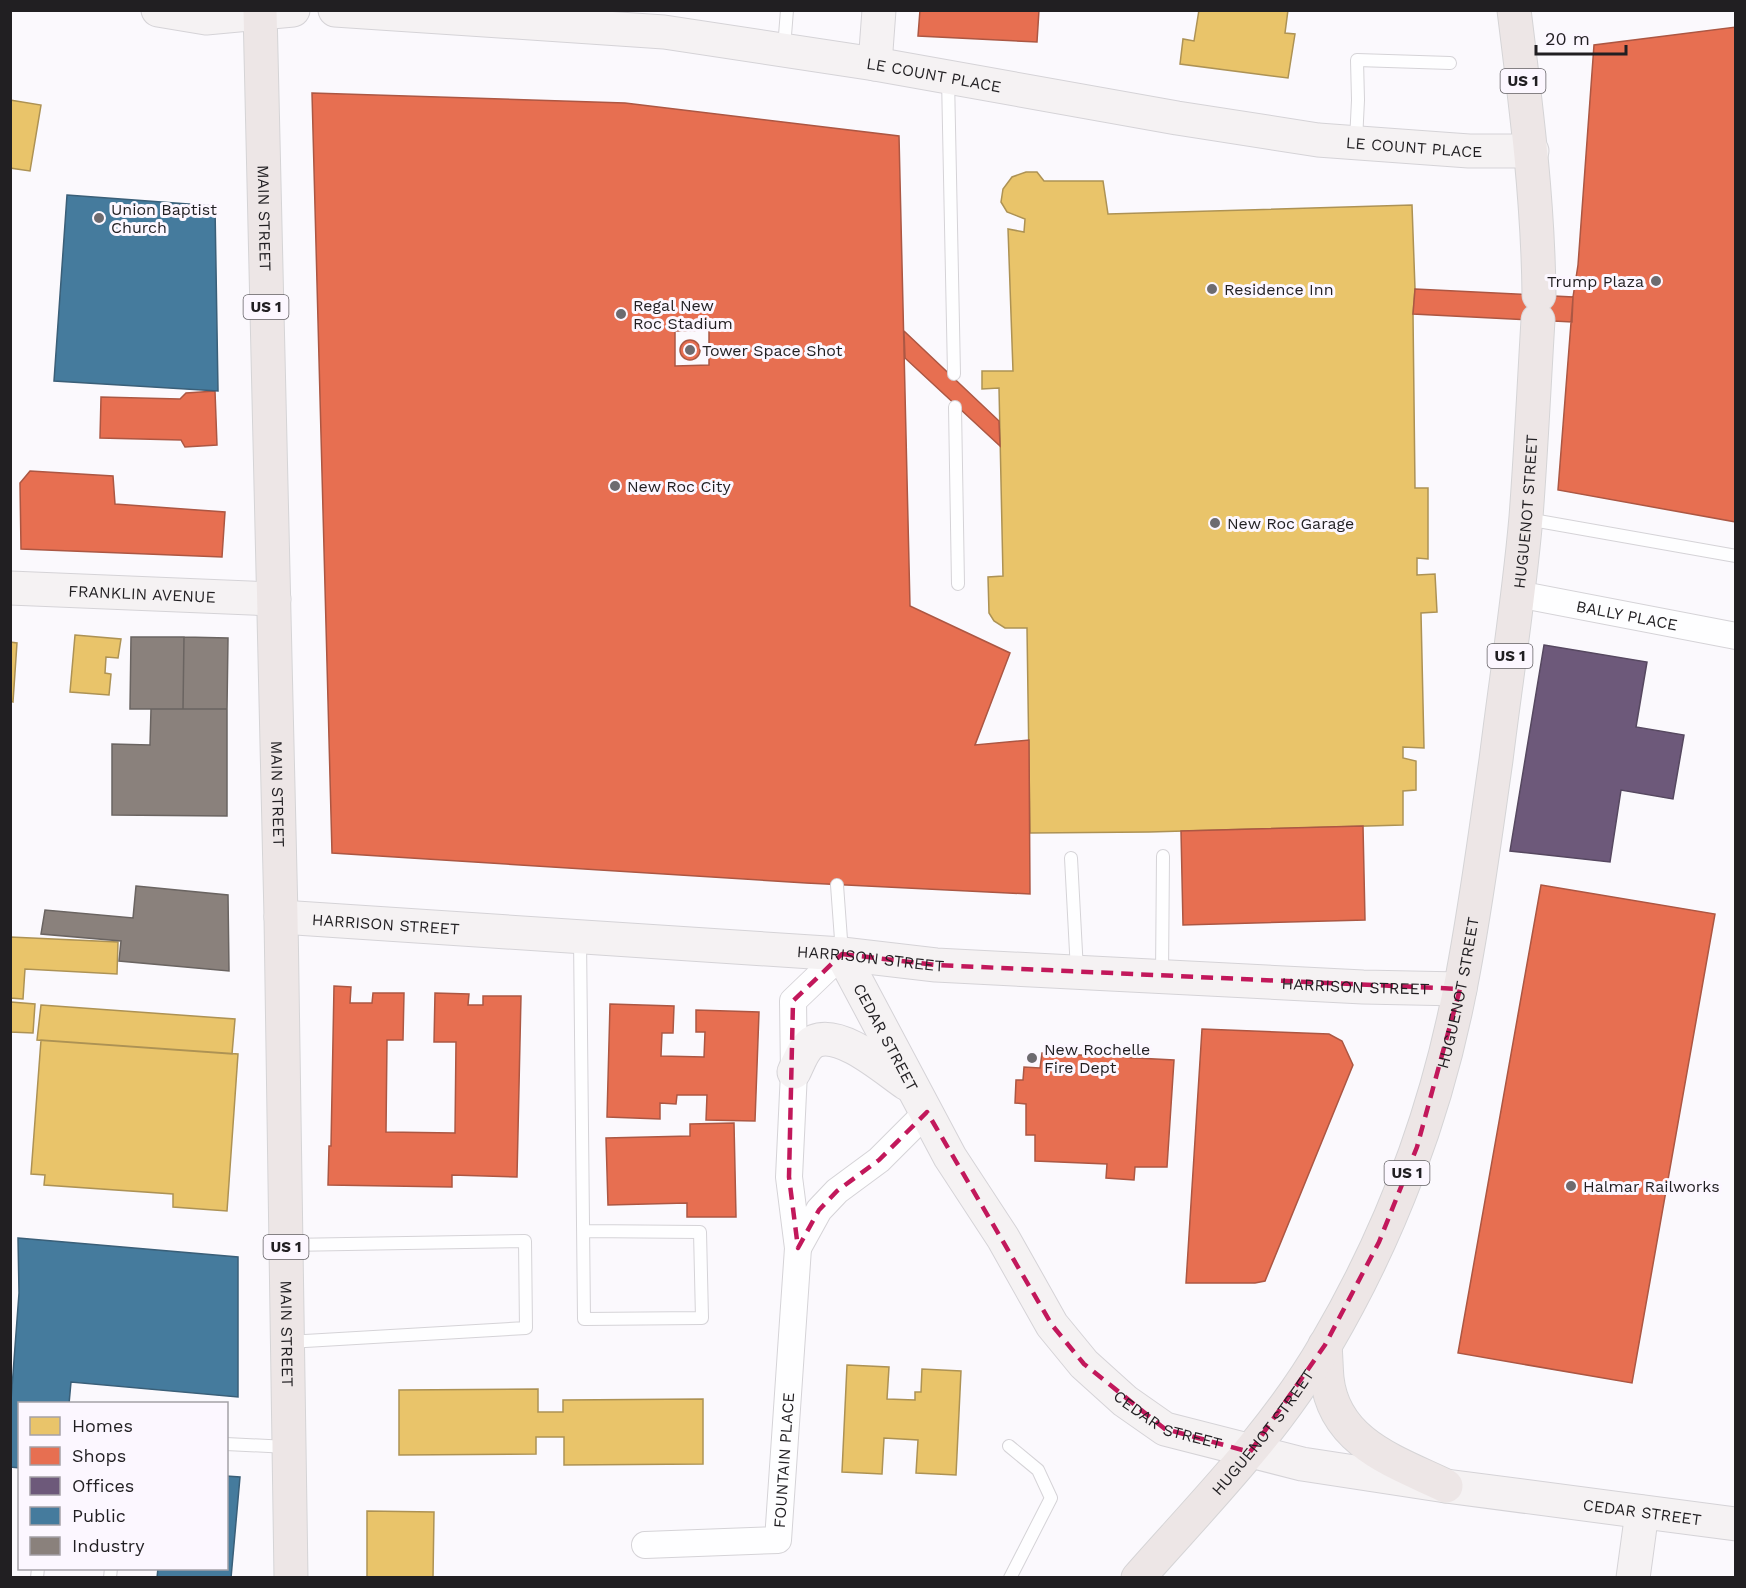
<svg xmlns="http://www.w3.org/2000/svg" width="1746" height="1588" font-family="'Work Sans',sans-serif">
<style>
.homes{fill:#e9c46a;stroke:#ad9254;stroke-width:1.5}
.shops{fill:#e76f51;stroke:#ac5743;stroke-width:1.5;fill-rule:evenodd}
.offices{fill:#6d597a;stroke:#564860;stroke-width:1.5}
.public{fill:#457b9d;stroke:#3a5f78;stroke-width:1.5}
.industry{fill:#8a817c;stroke:#6a6461;stroke-width:1.5}
.lines{fill:none;stroke-linecap:round;stroke-linejoin:round}
.lane-casing{stroke:#d5d3d7;stroke-width:14}
.street-casing{stroke:#d5d3d7;stroke-width:28}
.secondary-casing{stroke:#d5d3d7;stroke-width:35}
.primary-casing{stroke:#d5d4d6;stroke-width:35}
.lane{stroke:#fefeff;stroke-width:12}
.street{stroke:#fefeff;stroke-width:26}
.secondary{stroke:#f5f2f3;stroke-width:33}
.primary{stroke:#ede6e6;stroke-width:33}
.marked{fill:none;stroke:#c2185b;stroke-width:4.5;stroke-dasharray:12 8;stroke-linejoin:round}
.poi-dot{fill:#6d6b6f;stroke:#fcf7ff;stroke-width:2}
.labels{text-anchor:middle;stroke-width:6;stroke-linejoin:round;paint-order:stroke}
.shield{fill:#fcf7ff;stroke:#636064;stroke-width:1.5}
.shield-label{font-size:15px;font-weight:bold;fill:#211f22}
.street-label{font-size:16px;fill:#211f22;stroke:#fcf7ff}
.poi-label{font-size:16px;fill:#211f22;stroke:#fcf7ff;text-anchor:start}
</style>
<rect width="100%" height="100%" fill="#fbf9fd"/>
<path class="homes" d="M 1199,10 L 1288,10 L 1285,33 L 1295,34 L 1288,78 L 1180,64 L 1183,39 L 1194,41 Z
M 10,100 L 41,105 L 30,171 L 10,168 Z
M 1026,172 L 1037,172 L 1044,181 L 1103,181 L 1108,214 L 1412,205 L 1415,289 L 1413,314 L 1415,488 L 1428,488 L 1428,559 L 1417,558 L 1417,575 L 1435,574 L 1437,612 L 1421,613 L 1424,748 L 1403,747 L 1403,758 L 1416,761 L 1416,790 L 1403,791 L 1403,825 L 1149,832 L 1030,833 L 1027,628 L 1005,628 L 994,621 L 989,613 L 988,577 L 1003,576 L 999,388 L 982,389 L 982,371 L 1013,371 L 1008,229 L 1024,232 L 1025,219 L 1007,212 L 1001,202 L 1003,189 L 1012,177 Z
M 75,635 L 121,639 L 118,658 L 106,657 L 105,673 L 111,674 L 109,695 L 70,692 Z
M 10,642 L 17,643 L 13,702 L 10,701 Z
M 10,937 L 118,942 L 117,974 L 25,969 L 23,999 L 10,998 Z
M 11,1002 L 35,1004 L 33,1033 L 10,1032 Z
M 41,1005 L 235,1019 L 232,1054 L 37,1040 Z
M 41,1040 L 238,1054 L 227,1211 L 173,1207 L 173,1194 L 44,1185 L 45,1175 L 31,1174 Z
M 847,1365 L 889,1367 L 887,1399 L 915,1400 L 915,1392 L 921,1392 L 922,1369 L 961,1371 L 956,1475 L 916,1473 L 918,1440 L 884,1438 L 882,1474 L 842,1472 Z
M 538,1389 L 538,1412 L 563,1412 L 563,1400 L 703,1399 L 703,1464 L 564,1465 L 564,1437 L 536,1437 L 536,1454 L 399,1455 L 399,1390 Z
M 367,1511 L 434,1512 L 433,1578 L 367,1578 Z"/>
<path class="shops" d="M 920,10 L 1039,10 L 1037,42 L 918,36 Z
M 1736,27 L 1736,522 L 1558,490 L 1573,297 L 1578,265 L 1594,45 Z
M 312,93 L 625,103 L 899,136 L 910,606 L 1010,653 L 975,745 L 1029,740 L 1030,894 L 806,883 L 332,853 ZM 709,330 L 709,365 L 675,366 L 675,331 Z
M 1415,289 L 1573,297 L 1572,322 L 1413,314 Z
M 904,331 L 999,421 L 1000,446 L 905,358 Z
M680 350a10 10 0 1 1 20 0a10 10 0 1 1-20 0Z
M 215,391 L 217,445 L 185,447 L 181,440 L 100,438 L 101,397 L 180,399 L 186,393 Z
M 30,471 L 113,476 L 115,504 L 225,512 L 222,557 L 21,549 L 20,483 Z
M 1363,826 L 1365,920 L 1183,925 L 1181,831 Z
M 1541,885 L 1715,914 L 1632,1383 L 1458,1353 Z
M 334,986 L 351,987 L 350,1003 L 372,1003 L 373,993 L 404,993 L 403,1040 L 387,1040 L 386,1132 L 455,1133 L 456,1042 L 434,1042 L 435,993 L 469,994 L 468,1005 L 483,1005 L 483,996 L 521,996 L 517,1177 L 452,1175 L 452,1187 L 328,1185 L 329,1146 L 331,1146 Z
M 610,1004 L 674,1006 L 673,1033 L 662,1033 L 661,1056 L 704,1057 L 705,1032 L 696,1032 L 696,1010 L 759,1012 L 755,1121 L 706,1120 L 707,1095 L 677,1095 L 676,1104 L 660,1103 L 660,1119 L 607,1117 Z
M 1202,1029 L 1329,1034 L 1342,1041 L 1353,1065 L 1265,1281 L 1255,1283 L 1186,1283 Z
M 1042,1053 L 1174,1060 L 1167,1167 L 1135,1167 L 1134,1180 L 1106,1178 L 1107,1164 L 1035,1161 L 1035,1135 L 1026,1135 L 1026,1104 L 1015,1103 L 1016,1080 L 1023,1080 L 1024,1067 L 1040,1068 Z
M 734,1123 L 736,1217 L 687,1217 L 687,1203 L 608,1205 L 606,1138 L 690,1136 L 690,1124 Z"/>
<path class="offices" d="M 1544,645 L 1647,662 L 1636,727 L 1684,735 L 1673,799 L 1621,790 L 1610,862 L 1510,851 Z"/>
<path class="public" d="M 67,195 L 215,206 L 218,391 L 54,381 Z
M 18,1238 L 238,1257 L 238,1397 L 71,1382 L 69,1404 L 20,1404 L 20,1468 L 10,1467 L 10,1414 L 19,1293 Z
M 226,1476 L 240,1477 L 231,1578 L 157,1578 L 158,1568 L 226,1568 Z"/>
<path class="industry" d="M 131,637 L 184,637 L 183,709 L 130,709 Z
M 184,637 L 228,638 L 227,709 L 183,709 Z
M 151,709 L 227,709 L 227,816 L 112,815 L 112,744 L 150,745 Z
M 136,886 L 228,895 L 229,971 L 119,961 L 121,941 L 41,934 L 45,910 L 133,918 Z"/>
<g class="lines">
<g class="lane-casing">
<path id="lane" d="M 784,48 L 787,10
M 948,78 L 954,374
M 1356,141 L 1358,100 L 1357,60 L 1450,63
M 955,407 L 958,584
M 1527,519 L 1736,556
M 1071,858 L 1077,971
M 837,885 L 842,953
M 580,938 L 584,1319 L 702,1318 L 700,1232 L 584,1231
M 1162,975 L 1163,856
M 288,1245 L 525,1241 L 526,1328 L 288,1342
M 226,1444 L 288,1447
M 1009,1446 L 1038,1470 L 1051,1498 L 1010,1578
M 37,1578 L 38,1568
M 110,1578 L 111,1568"/>
</g>
<g class="street-casing">
<g id="street">
<path id="s1" d="M 1518,594 L 1736,636"/>
<path d="M 798,1248 L 819,1210 L 837,1191 L 879,1160 L 927,1112"/>
<path id="s2" d="M 645,1545 L 778,1540 L 798,1248 L 789,1177 L 794,1072 L 793,1001 L 842,954"/>
</g>
</g>
<g class="secondary-casing">
<g id="secondary">
<path d="M 158,10 L 206,18 L 293,10"/>
<path id="s3" d="M 335,10 L 664,32 L 875,64 L 1177,118 L 1318,140 L 1469,151 L 1532,151"/>
<path d="M 875,64 L 879,10"/>
<path id="s4" d="M 10,588 L 274,599"/>
<path id="s5" d="M 281,917 L 842,954 L 936,965 L 1363,987 L 1460,989"/>
<path id="s6" d="M 842,954 L 950,1157 L 1003,1238 L 1052,1325 L 1084,1364 L 1125,1401 L 1165,1429 L 1302,1464 L 1446,1486 L 1736,1524"/>
<path d="M 794,1072 C 799,1062 804,1046 815,1041 C 842,1030 886,1070 907,1084"/>
<path d="M 1633,1578 L 1642,1512"/>
</g>
</g>
<g class="primary-casing">
<g id="primary">
<path id="s7" d="M 260,10 L 281,917 L 291,1578"/>
<path d="M 1514,10 C 1526,106 1538,199 1539,295"/>
<path d="M 1325,1345 C 1326,1356 1326,1367 1327,1378 C 1334,1443 1396,1462 1446,1486"/>
<path id="s8" d="M 1138,1578 C 1204,1503 1276,1431 1326,1344 C 1390,1235 1436,1113 1460,989 C 1475,914 1485,836 1496,760 C 1506,679 1519,598 1526,517 C 1531,451 1534,386 1538,320"/>
</g>
</g>
<use href="#lane" class="lane"/>
<use href="#street" class="street"/>
<use href="#secondary" class="secondary"/>
<use href="#primary" class="primary"/>
</g>
<path class="marked" d="M 842,954 L 936,965 L 1460,989 L 1417,1147 L 1379,1242 L 1325,1345 L 1250,1452 L 1165,1429 L 1084,1364 L 1052,1325 L 927,1112 L 879,1160 L 837,1191 L 819,1210 L 798,1248 L 789,1177 L 793,1001 Z"/>
<g class="poi-dot">
<circle cx="99" cy="218" r="6"/>
<circle cx="1656" cy="281" r="6"/>
<circle cx="1212" cy="289" r="6"/>
<circle cx="621" cy="314" r="6"/>
<circle cx="690" cy="350" r="6"/>
<circle cx="615" cy="486" r="6"/>
<circle cx="1215" cy="523" r="6"/>
<circle cx="1032" cy="1058" r="6"/>
<circle cx="1571" cy="1186" r="6"/>
</g>
<g class="labels">
<g class="shield">
<rect x="1500.5" y="69" width="45" height="24" rx="4.5"/>
<rect x="243.5" y="295" width="45" height="24" rx="4.5"/>
<rect x="1487.5" y="644" width="45" height="24" rx="4.5"/>
<rect x="1384.5" y="1161" width="45" height="24" rx="4.5"/>
<rect x="263.5" y="1235" width="45" height="24" rx="4.5"/>
</g>
<g class="shield-label">
<text x="1523" y="86">US 1</text>
<text x="266" y="312">US 1</text>
<text x="1510" y="661">US 1</text>
<text x="1407" y="1178">US 1</text>
<text x="286" y="1252">US 1</text>
</g>
<g class="street-label">
<text dy="6" stroke="none"><textPath href="#s3" startOffset="603">LE COUNT PLACE</textPath></text>
<text dy="6" stroke="none"><textPath href="#s3" startOffset="1089">LE COUNT PLACE</textPath></text>
<text dy="6" stroke="none"><textPath href="#s7" startOffset="208">MAIN STREET</textPath></text>
<text dy="6" stroke="none"><textPath href="#s8" startOffset="1164">HUGUENOT STREET</textPath></text>
<text dy="6" stroke="none"><textPath href="#s4" startOffset="132">FRANKLIN AVENUE</textPath></text>
<text dy="6" stroke="none"><textPath href="#s1" startOffset="111">BALLY PLACE</textPath></text>
<text dy="6" stroke="none"><textPath href="#s7" startOffset="784">MAIN STREET</textPath></text>
<text dy="6" stroke="none"><textPath href="#s5" startOffset="105">HARRISON STREET</textPath></text>
<text dy="6" stroke="none"><textPath href="#s5" startOffset="591">HARRISON STREET</textPath></text>
<text dy="6" stroke="none"><textPath href="#s5" startOffset="1077">HARRISON STREET</textPath></text>
<text dy="6" stroke="none"><textPath href="#s8" startOffset="678">HUGUENOT STREET</textPath></text>
<text dy="6" stroke="none"><textPath href="#s6" startOffset="94">CEDAR STREET</textPath></text>
<text dy="6" stroke="none"><textPath href="#s7" startOffset="1324">MAIN STREET</textPath></text>
<text dy="6" stroke="none"><textPath href="#s6" startOffset="580">CEDAR STREET</textPath></text>
<text dy="6" stroke="none"><textPath href="#s8" startOffset="192">HUGUENOT STREET</textPath></text>
<text dy="6" stroke="none"><textPath href="#s2" startOffset="213">FOUNTAIN PLACE</textPath></text>
<text dy="6" stroke="none"><textPath href="#s6" startOffset="1066">CEDAR STREET</textPath></text>
</g>
<g class="poi-label">
<text x="111" y="215">Union Baptist<tspan x="111" dy="18">Church</tspan></text>
<text x="1644" y="287" text-anchor="end">Trump Plaza</text>
<text x="1224" y="295">Residence Inn</text>
<text x="633" y="311">Regal New<tspan x="633" dy="18">Roc Stadium</tspan></text>
<text x="702" y="356">Tower Space Shot</text>
<text x="627" y="492">New Roc City</text>
<text x="1227" y="529">New Roc Garage</text>
<text x="1044" y="1055">New Rochelle<tspan x="1044" dy="18">Fire Dept</tspan></text>
<text x="1583" y="1192">Halmar Railworks</text>
</g>
</g>
<rect width="1746" height="1588" fill="none" stroke="#211f22" stroke-width="24"/>
<rect x="18" y="1402" width="210" height="168" fill="#fcf7ff" stroke="#a4a1a7" stroke-width="1.5"/>
<rect x="30" y="1417" width="30" height="18" fill="#e9c46a" stroke="#a4a1a7" stroke-width="1.5"/>
<text x="72" y="1432" font-size="18" fill="#211f22">Homes</text>
<rect x="30" y="1447" width="30" height="18" fill="#e76f51" stroke="#a4a1a7" stroke-width="1.5"/>
<text x="72" y="1462" font-size="18" fill="#211f22">Shops</text>
<rect x="30" y="1477" width="30" height="18" fill="#6d597a" stroke="#a4a1a7" stroke-width="1.5"/>
<text x="72" y="1492" font-size="18" fill="#211f22">Offices</text>
<rect x="30" y="1507" width="30" height="18" fill="#457b9d" stroke="#a4a1a7" stroke-width="1.5"/>
<text x="72" y="1522" font-size="18" fill="#211f22">Public</text>
<rect x="30" y="1537" width="30" height="18" fill="#8a817c" stroke="#a4a1a7" stroke-width="1.5"/>
<text x="72" y="1552" font-size="18" fill="#211f22">Industry</text>
<path d="M1536 45v9h90v-9" fill="none" stroke="#211f22" stroke-width="3"/>
<text x="1545" y="45" font-size="18" fill="#211f22" stroke="#fcf7ff" stroke-width="4.5" paint-order="stroke">20 m</text>
</svg>
